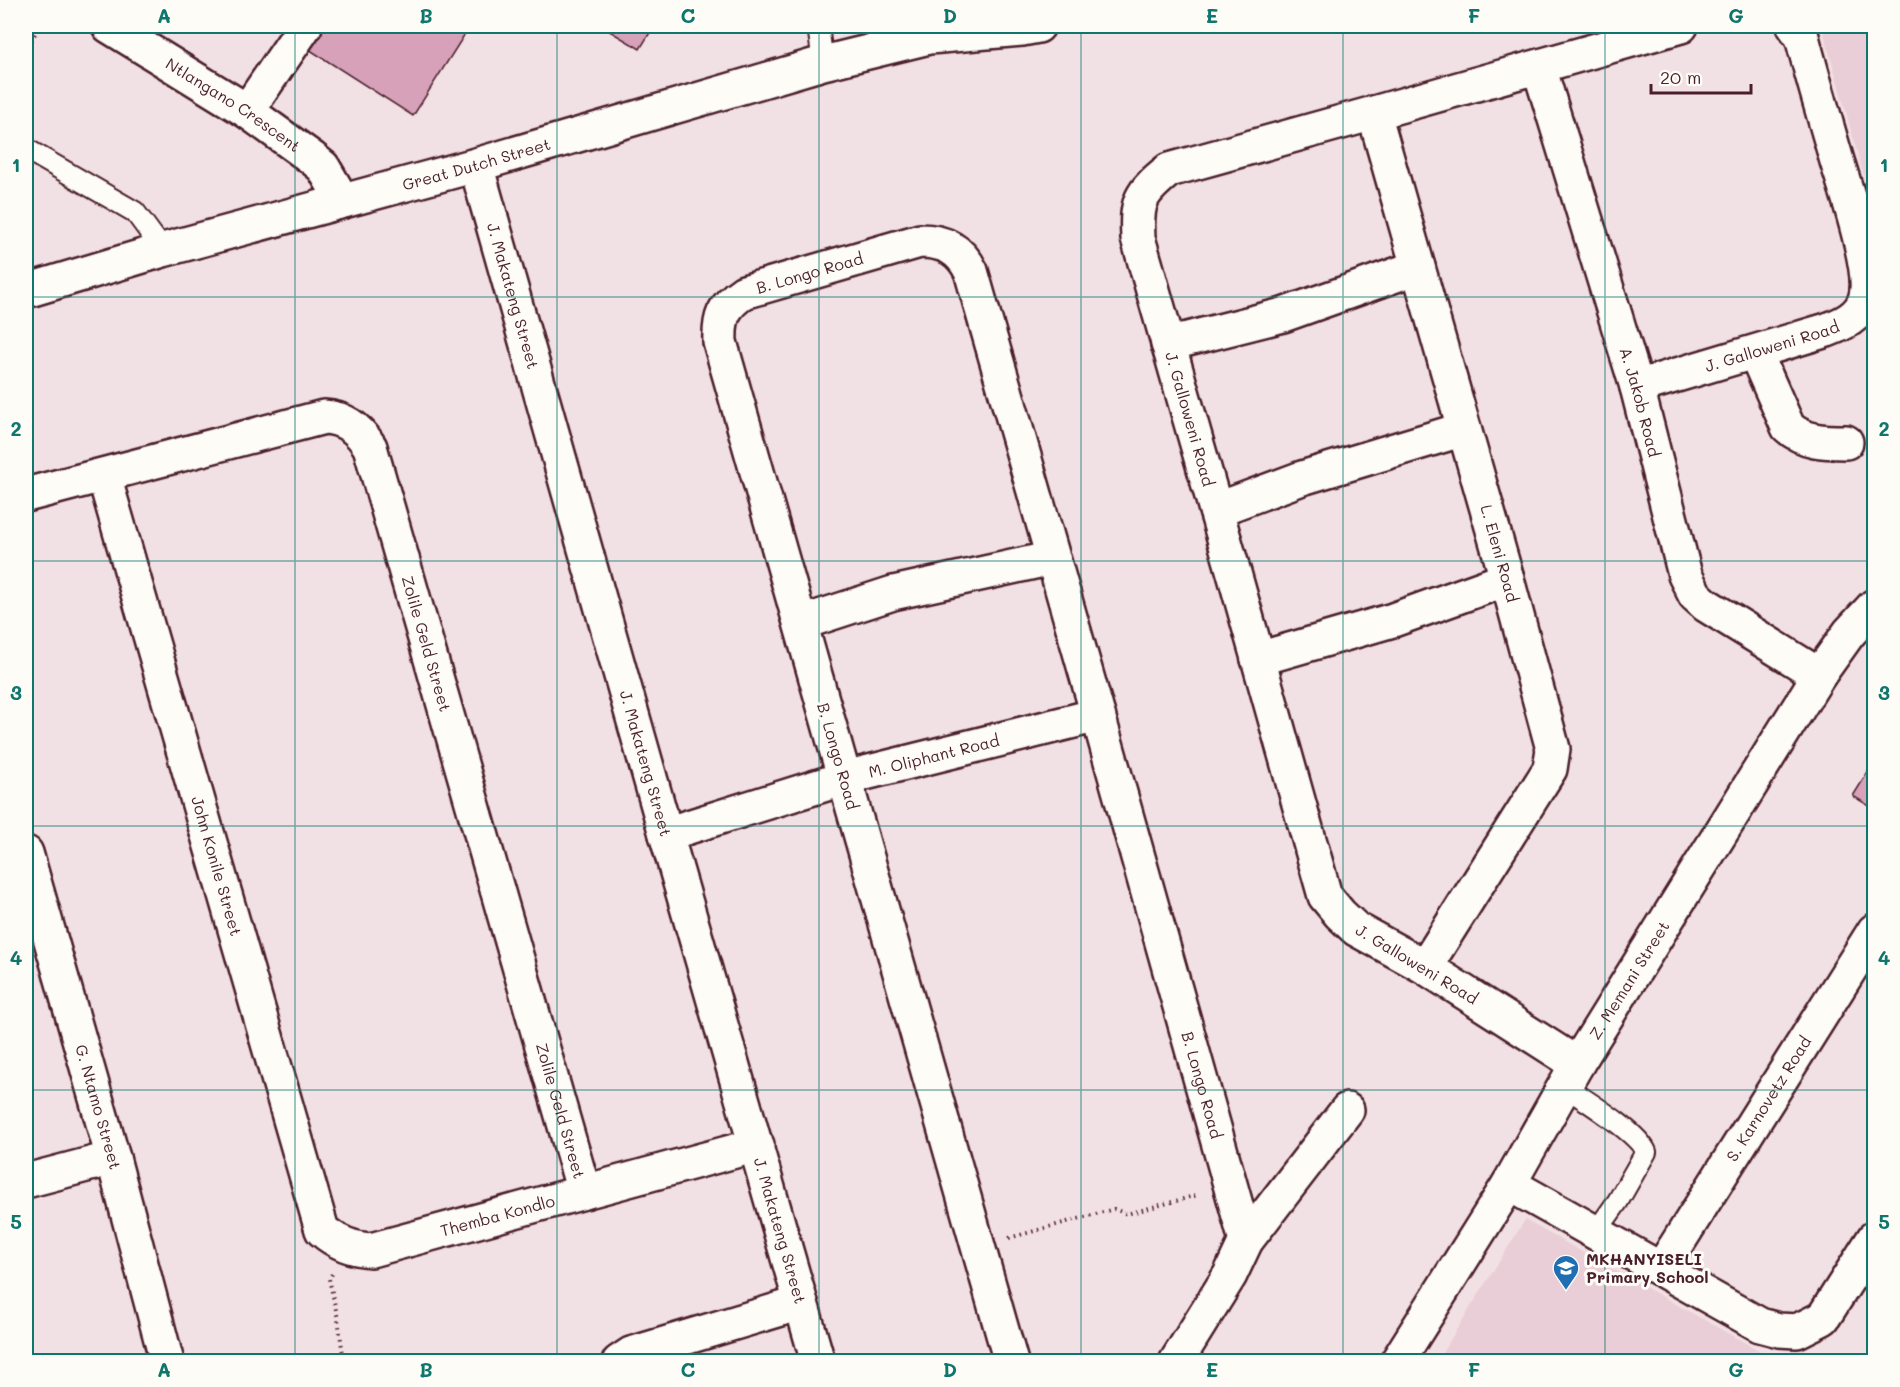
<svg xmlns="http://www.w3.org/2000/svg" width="1900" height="1387" font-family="Mali,sans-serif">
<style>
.built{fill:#eaced7}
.building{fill:#d7a1b9;stroke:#4a1f2b;stroke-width:1.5}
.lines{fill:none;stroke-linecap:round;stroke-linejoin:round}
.lane-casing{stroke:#4a1f2b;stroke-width:24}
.street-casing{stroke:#4a1f2b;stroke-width:38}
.path{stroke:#4a1f2b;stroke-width:4;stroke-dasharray:1.5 4.5;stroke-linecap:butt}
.lane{stroke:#fdfcf7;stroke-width:20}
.street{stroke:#fdfcf7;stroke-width:33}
.grid{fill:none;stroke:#0f766e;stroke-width:1.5;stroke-opacity:0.55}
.labels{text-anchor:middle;stroke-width:6;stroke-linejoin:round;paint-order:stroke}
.street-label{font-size:16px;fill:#4a1f2b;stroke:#fdfcf7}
.poi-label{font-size:16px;font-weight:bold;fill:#4a1f2b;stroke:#fdfcf7;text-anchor:start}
.neatline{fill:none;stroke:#0f766e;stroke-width:2}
.grid-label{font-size:20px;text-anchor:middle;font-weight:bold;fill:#0f766e}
</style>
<rect width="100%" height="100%" fill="#f2e1e4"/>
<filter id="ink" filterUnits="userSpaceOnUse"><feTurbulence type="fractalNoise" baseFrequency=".0167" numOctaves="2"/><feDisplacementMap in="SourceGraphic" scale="12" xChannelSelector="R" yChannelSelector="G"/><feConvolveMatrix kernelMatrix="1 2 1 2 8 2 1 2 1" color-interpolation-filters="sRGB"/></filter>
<g filter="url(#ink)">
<path class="built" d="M 1822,26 L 1874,26 L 1874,213 Z
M 1525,1220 L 1778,1361 L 1437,1361 Z"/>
<path class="building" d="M 322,26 L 470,26 L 413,116 L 307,48 Z
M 601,26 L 654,26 L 640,49 Z
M 1874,762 L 1874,809 L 1853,796 Z"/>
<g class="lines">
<g class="lane-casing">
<path id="lane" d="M 818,26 L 823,63
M 26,149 L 135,212 L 163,250
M 1564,1086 C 1583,1099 1638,1132 1646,1152 L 1618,1201 L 1596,1232"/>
</g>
<g class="street-casing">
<g id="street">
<path id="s1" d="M 109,26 L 247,111 L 312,158 L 323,167 L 343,201"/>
<path id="s2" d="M 1539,67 L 1637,387 L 1685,575 L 1695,595 L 1706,605 L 1819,675"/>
<path d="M 247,111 L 305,26"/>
<path id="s3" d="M 1374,113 L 1507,579 L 1553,749 L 1550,769 L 1425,967"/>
<path id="s4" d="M 476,165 L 666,834 L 818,1362"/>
<path id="s5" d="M 26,291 L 163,250 L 476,165 L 823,63 L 929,37 L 1022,29 L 1038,26"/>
<path d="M 1168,344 L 1283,315 L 1418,267"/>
<path d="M 1755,352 L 1788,427 C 1804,442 1825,442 1846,442"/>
<path id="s6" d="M 1637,387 L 1827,330 C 1843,324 1859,317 1865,300 C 1875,273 1846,190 1837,161 C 1825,120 1813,79 1802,37 L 1794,26"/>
<path id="s7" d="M 104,476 L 322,1230 C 337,1243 352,1249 371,1250 L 757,1145"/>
<path id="s8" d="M 26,495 L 324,417 C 345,418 359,429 370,447 L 584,1192"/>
<path d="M 1216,510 L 1302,478 L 1464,429"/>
<path d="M 801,623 L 893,593 L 1053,558"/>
<path d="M 1258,659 L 1393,620 L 1507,579"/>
<path id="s9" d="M 666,834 L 845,778 L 1098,715"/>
<path id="s10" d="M 26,853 L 113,1158 L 167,1362"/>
<path d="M 1577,1064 L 1425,967 L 1356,929 L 1340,914 L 1325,896 L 1234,573 L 1138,238 C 1136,201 1140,193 1169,170 L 1374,113 L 1681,26"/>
<path d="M 26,1181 L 113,1158"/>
<path d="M 1509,1184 L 1760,1325 L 1779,1330 L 1797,1331 L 1823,1318 L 1874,1238"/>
<path id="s11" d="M 1662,1268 L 1874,931"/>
<path d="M 619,1362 L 631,1354 L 801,1303"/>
<path id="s12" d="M 1011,1362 L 720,342 C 719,318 723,306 744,292 L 920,241 C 944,241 960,249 971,271 L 1098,715 L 1246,1241"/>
<path d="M 1176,1362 L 1230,1275 L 1246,1241 L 1347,1110"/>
<path id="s13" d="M 1397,1362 L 1509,1184 L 1577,1064 L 1819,675 L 1849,633 L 1874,606"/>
</g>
</g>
<path class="path" d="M 26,51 L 39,26
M 1009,1238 L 1114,1209 L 1127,1214 L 1198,1195
M 332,1274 L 329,1279 L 338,1319 L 344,1362"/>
<use href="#lane" class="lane"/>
<use href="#street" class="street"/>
</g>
</g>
<path class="grid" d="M 295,26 L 295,1362M 557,26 L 557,1362M 819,26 L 819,1362M 1081,26 L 1081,1362M 1343,26 L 1343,1362M 1605,26 L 1605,1362M 26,297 L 1874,297M 26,561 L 1874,561M 26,826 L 1874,826M 26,1090 L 1874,1090"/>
<defs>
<g id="school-pin" transform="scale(1.35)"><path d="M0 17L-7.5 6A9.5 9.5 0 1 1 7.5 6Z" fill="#1f6fb2" stroke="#fdfcf7"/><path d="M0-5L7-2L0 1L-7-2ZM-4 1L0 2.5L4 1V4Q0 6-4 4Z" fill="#fff"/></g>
</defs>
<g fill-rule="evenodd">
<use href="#school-pin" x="1566" y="1268"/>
</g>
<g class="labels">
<g class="street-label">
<text dy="6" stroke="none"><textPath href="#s1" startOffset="147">Ntlangano Crescent</textPath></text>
<text dy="6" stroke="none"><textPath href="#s5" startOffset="468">Great Dutch Street</textPath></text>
<text dy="6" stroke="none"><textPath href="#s12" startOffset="1188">B. Longo Road</textPath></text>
<text dy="6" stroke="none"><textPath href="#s4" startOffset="136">J. Makateng Street</textPath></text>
<text dy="6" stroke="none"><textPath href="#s6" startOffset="141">J. Galloweni Road</textPath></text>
<text dy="6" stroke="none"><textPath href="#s2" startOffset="350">A. Jakob Road</textPath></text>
<text transform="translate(1190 419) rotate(74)" y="6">J. Galloweni Road</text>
<text dy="6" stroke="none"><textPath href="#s3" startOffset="458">L. Eleni Road</textPath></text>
<text dy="6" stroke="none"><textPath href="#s8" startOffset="570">Zolile Geld Street</textPath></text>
<text transform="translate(838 756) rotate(74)" y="6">B. Longo Road</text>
<text dy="6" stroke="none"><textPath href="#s9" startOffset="279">M. Oliphant Road</textPath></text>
<text dy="6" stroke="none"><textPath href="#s4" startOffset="622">J. Makateng Street</textPath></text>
<text dy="6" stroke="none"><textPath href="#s7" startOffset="406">John Konile Street</textPath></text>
<text transform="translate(1417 964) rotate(31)" y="6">J. Galloweni Road</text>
<text dy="6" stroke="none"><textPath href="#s13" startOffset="447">Z. Memani Street</textPath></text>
<text dy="6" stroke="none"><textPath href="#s12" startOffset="2212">B. Longo Road</textPath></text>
<text dy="6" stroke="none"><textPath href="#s11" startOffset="200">S. Karnovetz Road</textPath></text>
<text dy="6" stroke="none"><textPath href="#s10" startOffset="264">G. Ntamo Street</textPath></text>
<text dy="6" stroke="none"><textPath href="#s8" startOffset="1056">Zolile Geld Street</textPath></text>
<text dy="6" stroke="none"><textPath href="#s7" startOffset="970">Themba Kondlo</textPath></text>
<text dy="6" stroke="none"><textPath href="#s4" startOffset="1108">J. Makateng Street</textPath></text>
</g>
<g class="poi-label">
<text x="1586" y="1265">MKHANYISELI<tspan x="1586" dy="18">Primary School</tspan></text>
</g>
</g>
<rect width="1900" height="1387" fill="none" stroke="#fdfcf7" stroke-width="66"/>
<path d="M1651 84v9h100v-9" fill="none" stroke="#4a1f2b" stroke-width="3"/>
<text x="1660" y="84" font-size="18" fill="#4a1f2b" stroke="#fdfcf7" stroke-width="4.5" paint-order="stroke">20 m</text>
<rect x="33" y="33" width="1834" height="1321" class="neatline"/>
<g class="grid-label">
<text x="164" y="23">A</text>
<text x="426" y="23">B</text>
<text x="688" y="23">C</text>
<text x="950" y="23">D</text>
<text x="1212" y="23">E</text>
<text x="1474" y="23">F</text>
<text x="1736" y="23">G</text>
<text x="16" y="172">1</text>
<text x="1884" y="172">1</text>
<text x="16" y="436">2</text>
<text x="1884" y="436">2</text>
<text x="16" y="700">3</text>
<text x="1884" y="700">3</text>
<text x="16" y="965">4</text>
<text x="1884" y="965">4</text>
<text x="16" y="1229">5</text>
<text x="1884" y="1229">5</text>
<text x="164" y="1377">A</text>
<text x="426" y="1377">B</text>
<text x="688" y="1377">C</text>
<text x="950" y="1377">D</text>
<text x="1212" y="1377">E</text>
<text x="1474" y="1377">F</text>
<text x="1736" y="1377">G</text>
</g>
</svg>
